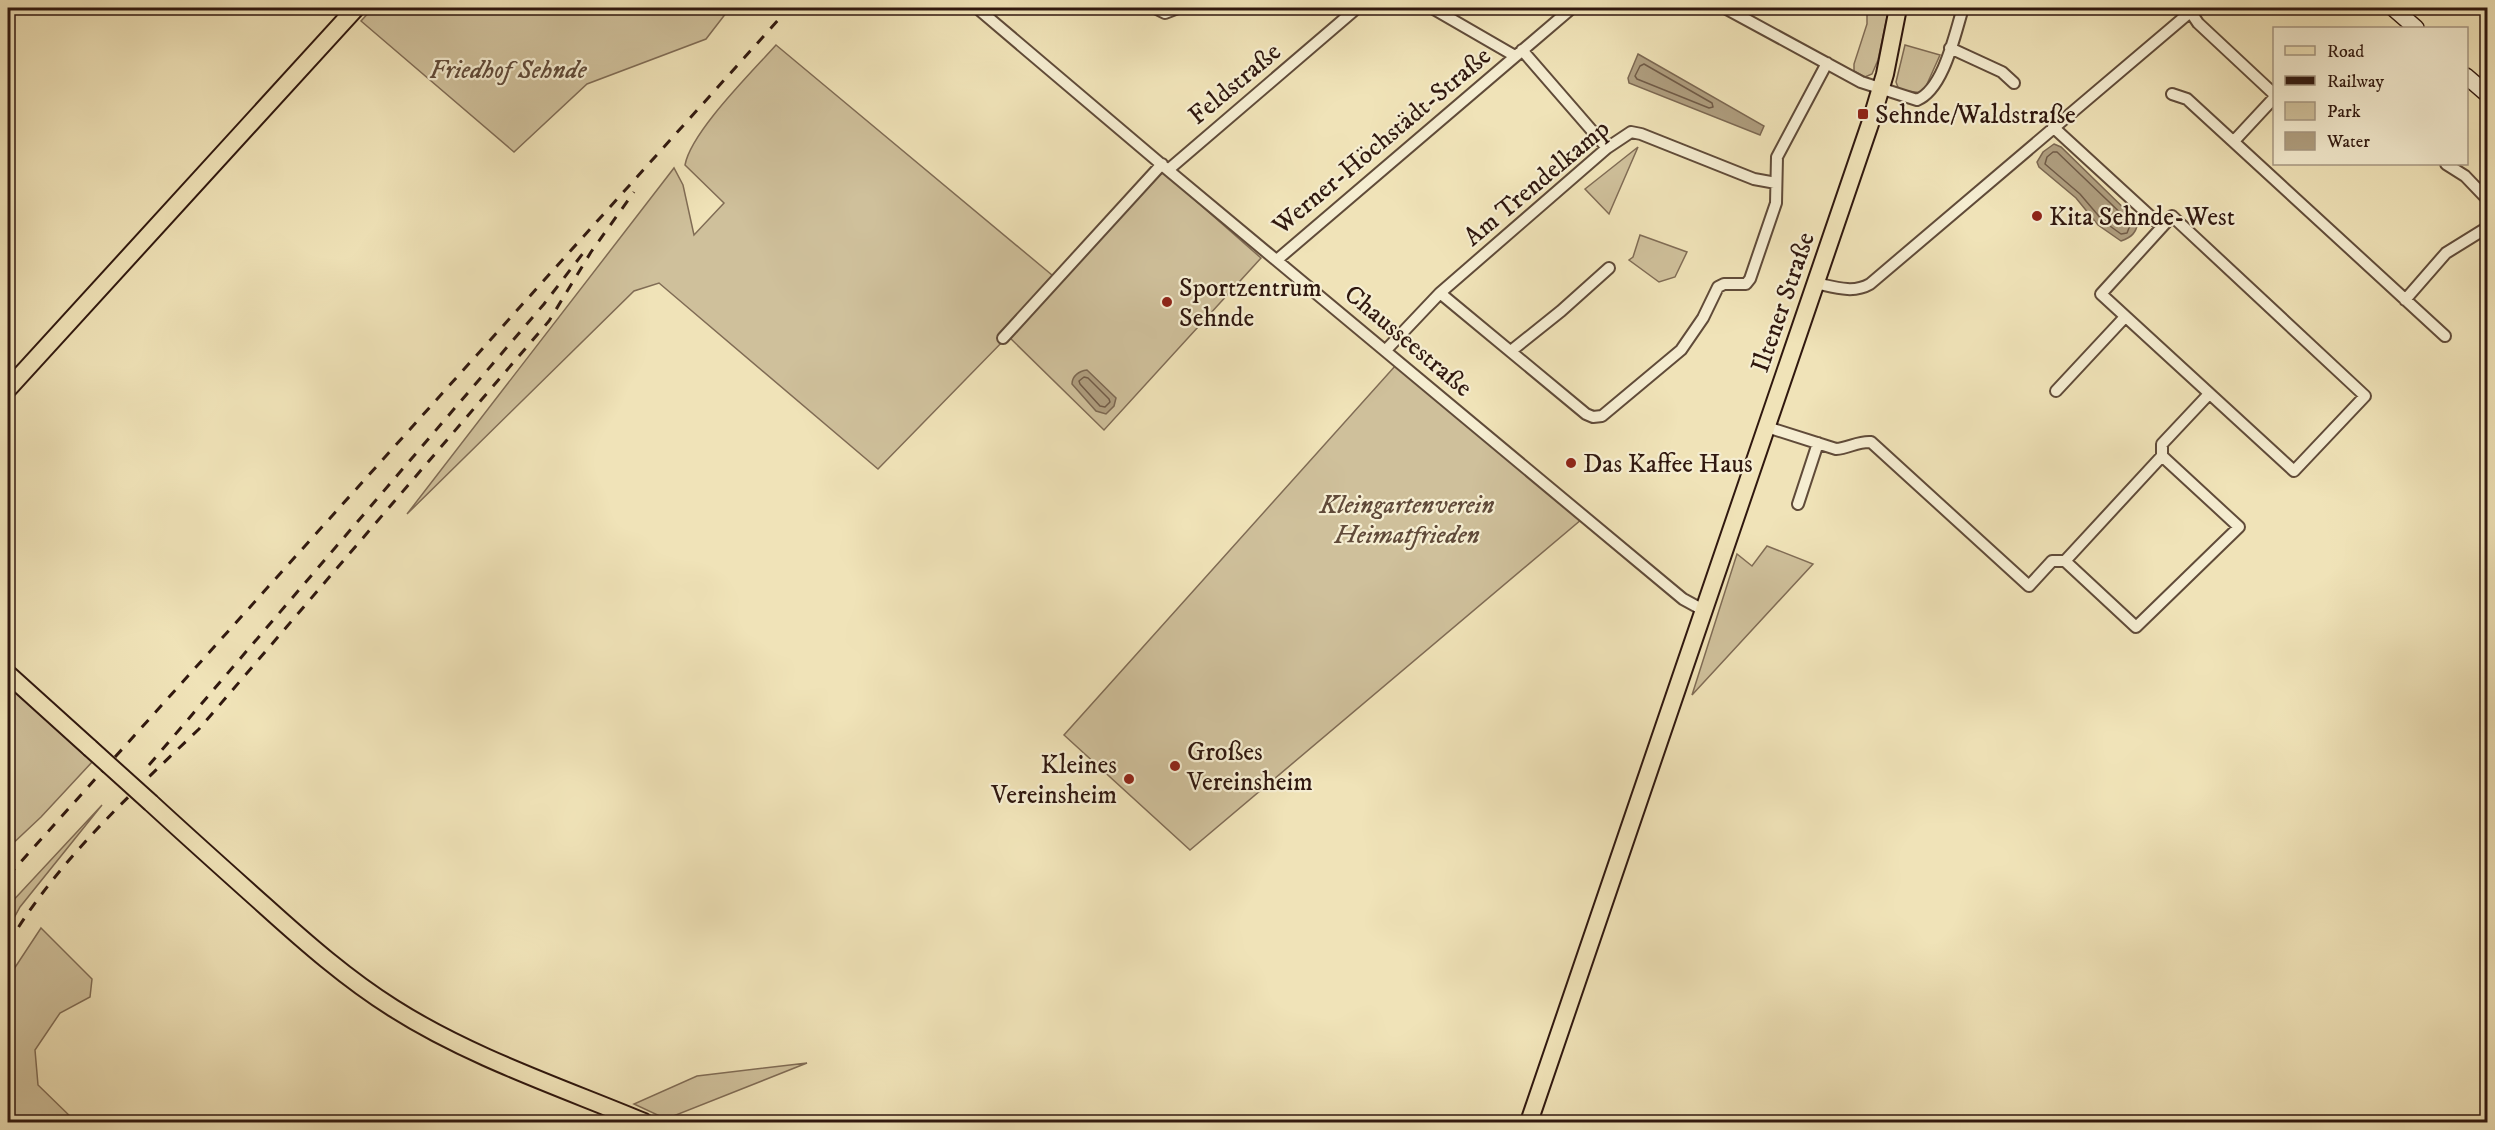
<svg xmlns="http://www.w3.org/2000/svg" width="2495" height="1130" font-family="'IM FELL DW Pica',serif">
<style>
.green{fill:#cfc09b;stroke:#806c55;stroke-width:1.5}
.water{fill:#af9e7f;stroke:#7c6852;stroke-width:1.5}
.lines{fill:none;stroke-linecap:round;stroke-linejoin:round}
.shore{stroke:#705b47;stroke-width:1.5}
.minor-casing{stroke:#604b39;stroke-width:14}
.secondary-casing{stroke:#30180f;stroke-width:18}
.primary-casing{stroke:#30180f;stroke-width:20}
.minor{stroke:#f5edd1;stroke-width:10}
.secondary{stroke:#f5edd1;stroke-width:15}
.primary{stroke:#f0e3b8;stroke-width:16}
.rail{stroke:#30180f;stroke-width:3;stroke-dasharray:10 10;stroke-linecap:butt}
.primary-bridge-casing{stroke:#30180f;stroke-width:20;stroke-linecap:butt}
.primary-bridge{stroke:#f0e3b8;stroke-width:16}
.poi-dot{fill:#8f2418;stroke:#f5edd1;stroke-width:2}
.labels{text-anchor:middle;stroke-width:4.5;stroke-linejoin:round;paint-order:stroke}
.park-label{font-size:26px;font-style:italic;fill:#604a39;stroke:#f5edd1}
.street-label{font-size:26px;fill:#30180f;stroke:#f5edd1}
.poi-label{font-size:26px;fill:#30180f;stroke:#f5edd1;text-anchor:start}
</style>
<rect width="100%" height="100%" fill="#f0e3b8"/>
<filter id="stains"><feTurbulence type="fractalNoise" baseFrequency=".00333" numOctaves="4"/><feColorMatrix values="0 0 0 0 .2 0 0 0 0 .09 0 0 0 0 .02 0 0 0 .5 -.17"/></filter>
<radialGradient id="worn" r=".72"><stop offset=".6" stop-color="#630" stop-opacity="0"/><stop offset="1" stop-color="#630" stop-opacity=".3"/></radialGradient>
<path class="green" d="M 373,8 L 730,8 L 706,39 L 587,84 L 514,152 L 361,21 Z
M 1867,8 L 1889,8 L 1878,60 L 1872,74 L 1865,77 L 1854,71 L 1854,64 L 1867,24 Z
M 776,45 L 1058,280 L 1163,172 L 1261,258 L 1104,430 L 1008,336 L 878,469 L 659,283 L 634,291 L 407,514 L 674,168 L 683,185 L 694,235 L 724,203 L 685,165 C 691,132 752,72 776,45 Z
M 1905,45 L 1940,55 L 1923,93 L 1899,90 L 1896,82 Z
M 1638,147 L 1609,214 L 1585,189 Z
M 1640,235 L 1687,252 L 1675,277 L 1659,282 L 1629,260 L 1633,257 Z
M 1396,365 L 1582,519 L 1190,850 L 1064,735 Z
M 1767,546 L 1813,564 L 1692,695 L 1737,554 L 1752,566 Z
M 8,682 L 93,761 L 41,817 L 8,848 Z
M 102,805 L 20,907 L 8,929 L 8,906 Z
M 41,928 L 92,979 L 90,997 L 60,1013 L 35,1050 L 38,1085 L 76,1122 L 8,1122 L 8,978 Z
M 807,1063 L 666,1119 L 634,1104 L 697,1076 Z"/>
<path class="water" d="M 1638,54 L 1764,126 L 1760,135 L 1629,83 L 1628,78 Z
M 2054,144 L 2061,147 L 2138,222 C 2136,233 2132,237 2121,241 L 2098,225 L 2076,198 L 2039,167 L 2037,162 L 2043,152 Z
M 1087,370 L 1116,398 L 1114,406 L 1106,414 L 1096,411 L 1072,384 C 1072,376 1079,371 1087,370 Z"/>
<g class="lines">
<path class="shore" d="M 1644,64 L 1712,103 L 1713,107 L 1709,108 L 1637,79 L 1635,76 L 1640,66 Z
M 2053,152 L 2057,152 L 2131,223 L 2127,233 L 2121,234 L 2103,221 L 2080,194 L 2045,164 L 2047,157 Z
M 1084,377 L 1088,378 L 1109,399 L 1110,402 L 1105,407 L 1100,406 L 1080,384 L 1079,381 Z"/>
<g class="minor-casing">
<path id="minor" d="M 977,8 L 1168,170 L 1683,599 L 1705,611
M 1155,8 L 1165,13 L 1178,8
M 1432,8 L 1515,56
M 1725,8 L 1861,82 L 1917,100 C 1944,89 1955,33 1963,8
M 2190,11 L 2198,23 L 2274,94
M 1950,48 L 2002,72 L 2014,83
M 1522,50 L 1607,148
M 2172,94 L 2187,99 L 2445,336
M 2053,127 L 2162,227 L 2172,216 L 2365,396 L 2294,471 L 2101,294 L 2162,227
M 2234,141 L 2274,98
M 2446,164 L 2465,176 L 2488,200
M 1168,170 L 1357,8
M 1278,259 L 1572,8
M 1815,283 C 1834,287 1853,294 1870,284 L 2195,8
M 1440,293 L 1586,414 L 1593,417 L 1602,416 L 1681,350 L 1703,318 L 1718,287 L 1724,284 L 1746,284 L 1750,279 L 1776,203 L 1777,157 L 1827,63
M 2405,300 L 2446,253 L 2488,227
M 1003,338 L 1162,164
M 1386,350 L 1440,293 L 1607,148 L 1631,132 L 1641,134 L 1754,179 L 1776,183
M 1511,351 L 1561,311 L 1609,268
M 2056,391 L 2125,317
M 1767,427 L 1836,449 C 1849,448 1858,441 1871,442 L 2029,586 L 2052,561 L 2065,561 L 2162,456 L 2162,444 L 2209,394
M 1798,504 L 1818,443
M 2065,561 L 2136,627 L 2239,527 L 2162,456"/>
</g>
<g class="secondary-casing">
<path id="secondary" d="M 2393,8 L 2416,28
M 2466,76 L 2488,95"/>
</g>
<g class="primary-casing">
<path id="primary" d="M 8,389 L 356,8
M 8,674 L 90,748
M 151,803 C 189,838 227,872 265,906 C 306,943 347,979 393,1008 C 470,1057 560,1087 644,1122
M 1529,1122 L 1871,121 L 1885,74 L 1898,8"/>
</g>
<use href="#minor" class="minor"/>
<use href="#secondary" class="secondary"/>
<use href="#primary" class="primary"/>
<path class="rail" d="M 149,765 L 544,304 L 587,248
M 8,876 L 789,8
M 8,944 C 58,860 129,796 199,729 L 549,321 L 591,252 L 634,192"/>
<g class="primary-bridge-casing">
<path id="primary-bridge" d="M 90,748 L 151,803"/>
</g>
<use href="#primary-bridge" class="primary-bridge"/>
</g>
<g class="poi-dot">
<rect x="1857" y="108" width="12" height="12" rx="3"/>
<circle cx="2037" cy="216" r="6"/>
<circle cx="1167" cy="302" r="6"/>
<circle cx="1571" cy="463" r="6"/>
<circle cx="1175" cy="766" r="6"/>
<circle cx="1129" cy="779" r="6"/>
</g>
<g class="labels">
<g class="park-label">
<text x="508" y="78">Friedhof Sehnde</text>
<text x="1407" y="513">Kleingartenverein<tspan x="1407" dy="30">Heimatfrieden</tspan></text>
</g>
<g class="street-label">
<text transform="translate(1234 83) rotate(-40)" y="9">Feldstraße</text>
<text transform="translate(1381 140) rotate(-40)" y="9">Werner-Höchstädt-Straße</text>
<text transform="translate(1536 182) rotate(-40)" y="9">Am Trendelkamp</text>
<text transform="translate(1782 302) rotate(-71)" y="9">Iltener Straße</text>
<text transform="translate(1409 340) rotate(40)" y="9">Chausseestraße</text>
</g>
<g class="poi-label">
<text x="1875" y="123">Sehnde/Waldstraße</text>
<text x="2049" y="225">Kita Sehnde-West</text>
<text x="1179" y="296">Sportzentrum<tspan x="1179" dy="30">Sehnde</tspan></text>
<text x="1583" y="472">Das Kaffee Haus</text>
<text x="1187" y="760">Großes<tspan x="1187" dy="30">Vereinsheim</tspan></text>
<text x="1117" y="773" text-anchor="end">Kleines<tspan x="1117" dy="30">Vereinsheim</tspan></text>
</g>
</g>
<rect width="2495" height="1130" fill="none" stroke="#f0e3b8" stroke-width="30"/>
<rect x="9" y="9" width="2477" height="1112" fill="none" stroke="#30180f" stroke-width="3"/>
<rect x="15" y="15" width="2465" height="1100" fill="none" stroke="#30180f" stroke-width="1.5"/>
<rect x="2273" y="27" width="195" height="138" fill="#f5edd1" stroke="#a69883" stroke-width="1.5"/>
<rect x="2285" y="46" width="30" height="9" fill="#f0e3b8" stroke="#a69883" stroke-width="1.5"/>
<text x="2327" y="57" font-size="18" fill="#30180f">Road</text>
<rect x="2285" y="76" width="30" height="9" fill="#30180f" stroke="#a69883" stroke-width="1.5"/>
<text x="2327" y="87" font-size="18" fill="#30180f">Railway</text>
<rect x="2285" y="102" width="30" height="18" fill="#cfc09b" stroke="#a69883" stroke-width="1.5"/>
<text x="2327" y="117" font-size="18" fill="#30180f">Park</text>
<rect x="2285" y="132" width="30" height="18" fill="#af9e7f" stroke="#a69883" stroke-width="1.5"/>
<text x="2327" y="147" font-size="18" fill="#30180f">Water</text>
<rect width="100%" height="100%" filter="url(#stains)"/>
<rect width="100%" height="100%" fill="url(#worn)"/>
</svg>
